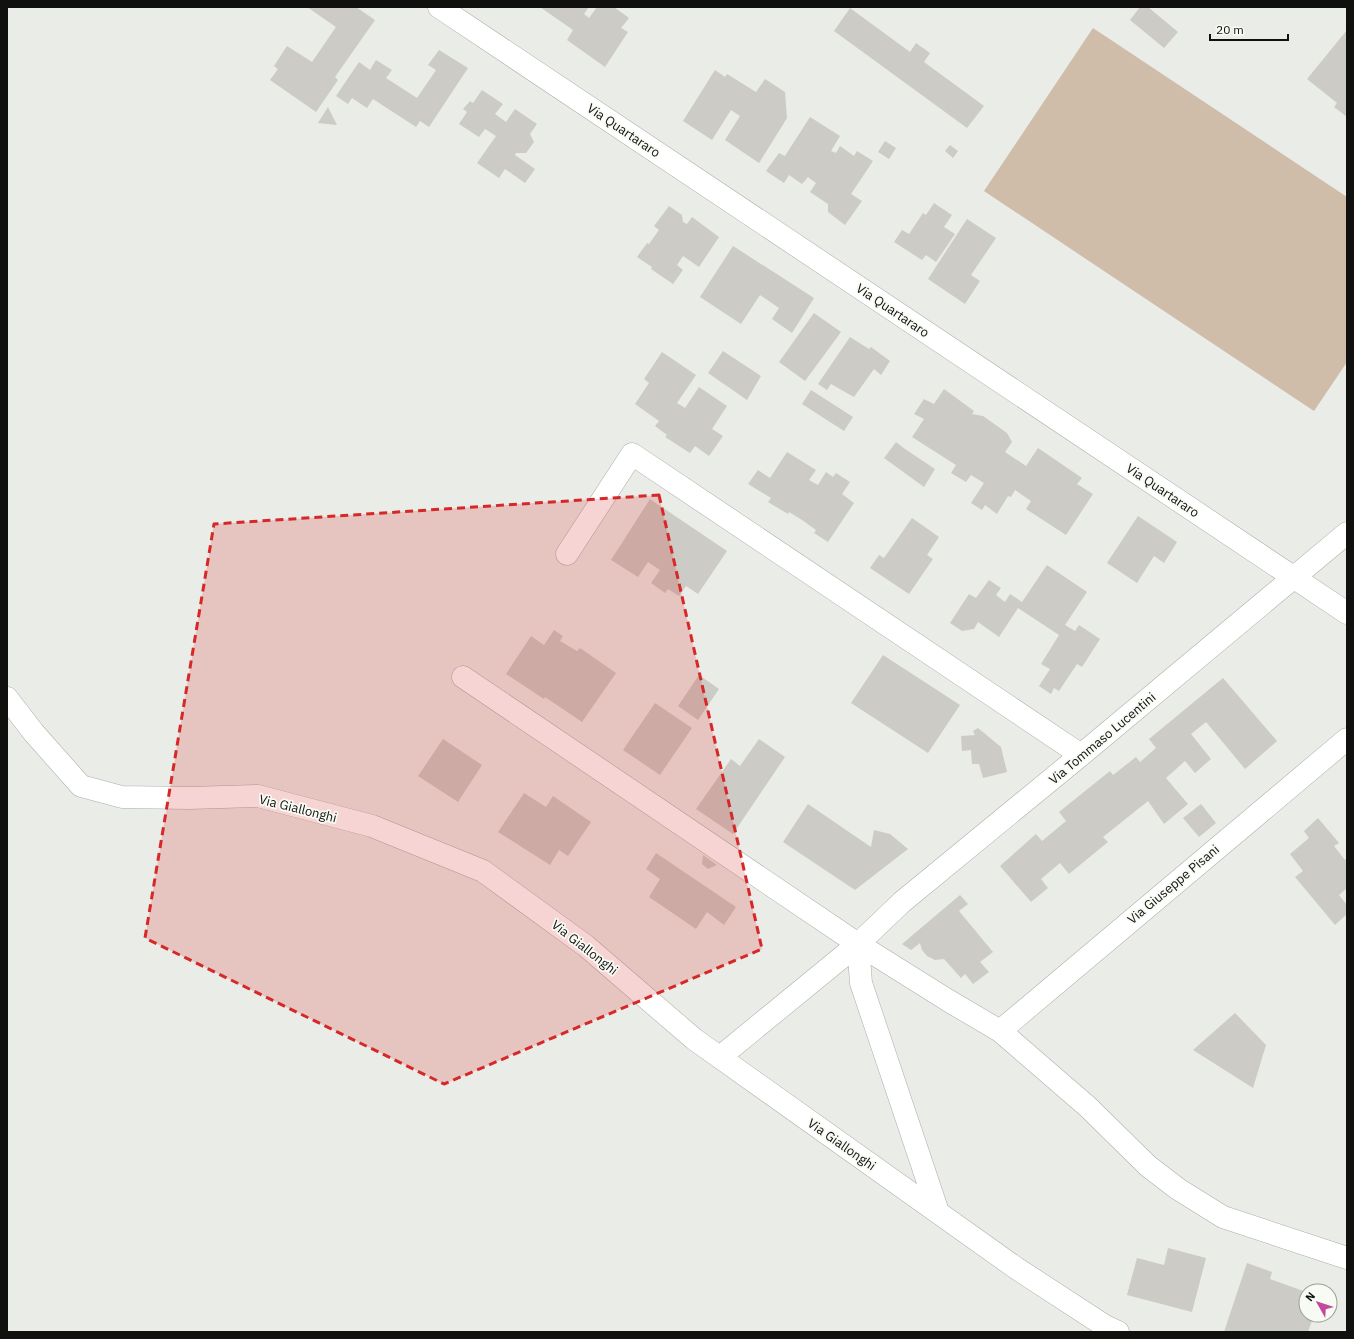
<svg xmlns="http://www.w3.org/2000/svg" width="1354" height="1339" font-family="'IBM Plex Sans',sans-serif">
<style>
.green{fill:#cfbca9}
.building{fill:#cccbc5}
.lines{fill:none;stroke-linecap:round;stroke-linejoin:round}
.minor-casing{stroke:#acaea9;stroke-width:23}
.minor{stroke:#fff;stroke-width:22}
.marked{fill:#d62828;fill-opacity:0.2;stroke:#d62828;stroke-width:3;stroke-dasharray:8 5;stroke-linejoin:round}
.labels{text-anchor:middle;stroke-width:3.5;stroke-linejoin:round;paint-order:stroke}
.street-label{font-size:13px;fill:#10110f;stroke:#f8faf4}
</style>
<rect width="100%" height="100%" fill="#eaece7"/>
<path class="green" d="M 1093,28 L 1347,197 L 1347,362 L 1314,411 L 984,191 Z"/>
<path class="building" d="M 307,7 L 356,7 L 375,20 L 335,77 L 338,80 L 316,112 L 270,80 L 278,69 L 274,66 L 287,46 L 312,62 L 336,27 Z
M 540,7 L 589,7 L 584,14 L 589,18 L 597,7 L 614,7 L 629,18 L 621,28 L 628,32 L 605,67 L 567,40 L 573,30 Z
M 1140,7 L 1148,7 L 1178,32 L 1164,48 L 1130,20 Z
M 850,8 L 910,52 L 916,43 L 930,53 L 924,62 L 984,106 L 967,128 L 834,31 Z
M 1347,30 L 1347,117 L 1334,107 L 1337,103 L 1307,79 Z
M 439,50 L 468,68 L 429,127 L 420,121 L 416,127 L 373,99 L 367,108 L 352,98 L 348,104 L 336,96 L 359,62 L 370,70 L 376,60 L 392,70 L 386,78 L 417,98 L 436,70 L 428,65 Z
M 715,70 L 725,77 L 727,74 L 756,92 L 765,79 L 785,92 L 787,118 L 759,163 L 725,140 L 740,116 L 731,110 L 712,140 L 683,121 Z
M 482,90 L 503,104 L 495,114 L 506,122 L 515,109 L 537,124 L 530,134 L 534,142 L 526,153 L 516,153 L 515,155 L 535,169 L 525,183 L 505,169 L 499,178 L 477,163 L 496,136 L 485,129 L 479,137 L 459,124 L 467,112 L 463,109 L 470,101 L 473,103 Z
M 328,107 L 337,125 L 318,123 Z
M 810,117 L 840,136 L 831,151 L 836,153 L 840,146 L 854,156 L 857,151 L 873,161 L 851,194 L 862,201 L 845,225 L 828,212 L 828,204 L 810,192 L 816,183 L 808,177 L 802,184 L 789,175 L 784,183 L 766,171 L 779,153 L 785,156 Z
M 885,141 L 896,148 L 889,159 L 878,152 Z
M 950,145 L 958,151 L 953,158 L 945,151 Z
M 934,203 L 952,215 L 944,227 L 955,234 L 936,262 L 926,255 L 922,260 L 894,242 L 902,230 L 909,234 L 923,213 L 926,215 Z
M 669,206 L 682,215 L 683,222 L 687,224 L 692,217 L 719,237 L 699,267 L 683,256 L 677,265 L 683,270 L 673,284 L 651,269 L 652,267 L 637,257 L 647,243 L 649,244 L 659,230 L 654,226 Z
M 967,219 L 996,238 L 971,275 L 980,281 L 965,304 L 928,279 Z
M 733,246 L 814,298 L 792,333 L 772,319 L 779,308 L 760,295 L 741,324 L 700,297 Z
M 814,313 L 841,332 L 805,381 L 779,362 Z
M 850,337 L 869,349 L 871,347 L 890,361 L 881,375 L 874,369 L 854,397 L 831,384 L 827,390 L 818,384 Z
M 723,351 L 761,376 L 747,400 L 708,373 Z
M 662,352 L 696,375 L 677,403 L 685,408 L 699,387 L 727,406 L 712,429 L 723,436 L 709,456 L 695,446 L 690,453 L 665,437 L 667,435 L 655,426 L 659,421 L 635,404 L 649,383 L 644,379 Z
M 944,389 L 974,411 L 972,414 L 983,416 L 1007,433 L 1012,442 L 1005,452 L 1026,466 L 1038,448 L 1082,478 L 1077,484 L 1093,494 L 1066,535 L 1026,509 L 1031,501 L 1015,490 L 1011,497 L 1008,496 L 997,514 L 985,505 L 982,510 L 971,503 L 984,483 L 971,475 L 966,482 L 951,473 L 956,465 L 912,437 L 924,419 L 914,414 L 924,399 L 934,404 Z
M 811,390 L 853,417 L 844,431 L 802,404 Z
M 896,442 L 905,449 L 935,469 L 924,487 L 884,458 Z
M 787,452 L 816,470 L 809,480 L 818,485 L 826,472 L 833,477 L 836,473 L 850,482 L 842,494 L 854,503 L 828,542 L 814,533 L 816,530 L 802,520 L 789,512 L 788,514 L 768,502 L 771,498 L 748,484 L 758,470 L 770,478 Z
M 650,499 L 727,551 L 698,594 L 686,586 L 679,596 L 668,589 L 665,593 L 651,583 L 660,570 L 648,562 L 638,577 L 611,560 Z
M 1138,516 L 1177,542 L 1164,563 L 1154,556 L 1137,583 L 1107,563 Z
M 912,518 L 939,537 L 927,555 L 933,559 L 909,594 L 870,568 L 879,555 L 884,558 Z
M 1047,565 L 1087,592 L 1065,625 L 1075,631 L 1079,625 L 1100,639 L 1082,667 L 1077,664 L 1059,691 L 1054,688 L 1051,694 L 1039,686 L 1050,669 L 1041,664 L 1059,635 L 1018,608 L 999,637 L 978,622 L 974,629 L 962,631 L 950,623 L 969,594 L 976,598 L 989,580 L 1001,588 L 996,595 L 1005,602 L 1010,594 L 1022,602 Z
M 554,630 L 563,636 L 560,641 L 577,651 L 580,648 L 616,673 L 582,722 L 545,697 L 544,699 L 506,674 L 531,636 L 544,645 Z
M 883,655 L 960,705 L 928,753 L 851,703 Z
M 699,675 L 719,689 L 698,720 L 678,706 Z
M 1223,678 L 1277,741 L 1245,769 L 1206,722 L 1191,734 L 1211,759 L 1195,773 L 1185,761 L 1166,778 L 1188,804 L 1164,824 L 1148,801 L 1103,837 L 1108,842 L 1069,874 L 1060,863 L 1041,879 L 1048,888 L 1031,902 L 1000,866 L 1036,834 L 1042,841 L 1066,821 L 1059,812 L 1110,771 L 1113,775 L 1136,757 L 1140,762 L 1156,748 L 1149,739 Z
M 655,703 L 692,728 L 660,775 L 623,750 Z
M 978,728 L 1001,747 L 1007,772 L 983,778 L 979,764 L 972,764 L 971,750 L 962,751 L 961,736 L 975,735 L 973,731 Z
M 443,739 L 482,765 L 458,802 L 418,776 Z
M 759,739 L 785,757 L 733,834 L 696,809 L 731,759 L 740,766 Z
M 524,793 L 546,807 L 553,796 L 591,822 L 568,856 L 559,850 L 550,865 L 498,832 Z
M 808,804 L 871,847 L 874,830 L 890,834 L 908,849 L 855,890 L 783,842 Z
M 1201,804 L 1216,823 L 1199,837 L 1183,818 Z
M 1318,818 L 1339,843 L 1334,846 L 1345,860 L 1347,858 L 1347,888 L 1339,895 L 1347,905 L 1347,914 L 1335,925 L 1295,877 L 1303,871 L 1290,854 L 1309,838 L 1304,831 Z
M 656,853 L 736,907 L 724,925 L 707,912 L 696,929 L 649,897 L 660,879 L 646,869 Z
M 703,855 L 717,865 L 708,869 L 702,864 Z
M 960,895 L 968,904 L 959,911 L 993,952 L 980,962 L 989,972 L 973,984 L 965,974 L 961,978 L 944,959 L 935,960 L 927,956 L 922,950 L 920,943 L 911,950 L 902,944 Z
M 1235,1013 L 1266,1045 L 1253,1088 L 1193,1050 Z
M 1168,1248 L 1206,1258 L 1192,1312 L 1127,1295 L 1137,1258 L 1164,1265 Z
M 1247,1263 L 1272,1272 L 1270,1279 L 1306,1292 L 1306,1315 L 1314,1315 L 1308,1332 L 1224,1332 Z"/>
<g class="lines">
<g class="minor-casing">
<path id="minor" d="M 439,7 L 1347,613
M 567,554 L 632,454 L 1081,755
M 463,677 L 858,944 L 949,1001 L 1000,1031 L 1088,1107 L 1148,1166 L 1178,1189 L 1223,1217 L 1347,1258
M 7,698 L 34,733 L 81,786 L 122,797 L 189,798 L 258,796 L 372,826 L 483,871 L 586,946 L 694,1039 L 1016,1268 L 1105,1326 L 1118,1332
M 858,944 L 861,983 L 938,1212
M 1000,1031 L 1347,739
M 720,1057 L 858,944 L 902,902 L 1081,755 L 1347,533"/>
</g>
<use href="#minor" class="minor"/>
</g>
<path class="marked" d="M 659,495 L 762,949 L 444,1084 L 145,938 L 214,524 Z"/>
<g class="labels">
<g class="street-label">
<text transform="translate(624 130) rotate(34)" y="5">Via Quartararo</text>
<text transform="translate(893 310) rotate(34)" y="5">Via Quartararo</text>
<text transform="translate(1163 490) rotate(34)" y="5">Via Quartararo</text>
<text transform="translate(1102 738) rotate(-40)" y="5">Via Tommaso Lucentini</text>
<text transform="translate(298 808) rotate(14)" y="5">Via Giallonghi</text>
<text transform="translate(1173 884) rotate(-40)" y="5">Via Giuseppe Pisani</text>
<text transform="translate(585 947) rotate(38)" y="5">Via Giallonghi</text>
<text transform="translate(842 1144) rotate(35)" y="5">Via Giallonghi</text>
</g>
</g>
<rect width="1354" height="1339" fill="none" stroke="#10110f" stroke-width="16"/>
<g transform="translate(1318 1303) rotate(309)"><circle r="19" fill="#f8faf4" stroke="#9b9d98"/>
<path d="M0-3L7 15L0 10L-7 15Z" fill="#c2499c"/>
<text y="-6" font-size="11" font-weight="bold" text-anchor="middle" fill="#10110f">N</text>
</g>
<path d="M1210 34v6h78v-6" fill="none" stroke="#10110f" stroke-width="2"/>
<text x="1216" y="34" font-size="12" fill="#10110f" stroke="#f8faf4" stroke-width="3" paint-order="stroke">20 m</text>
</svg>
